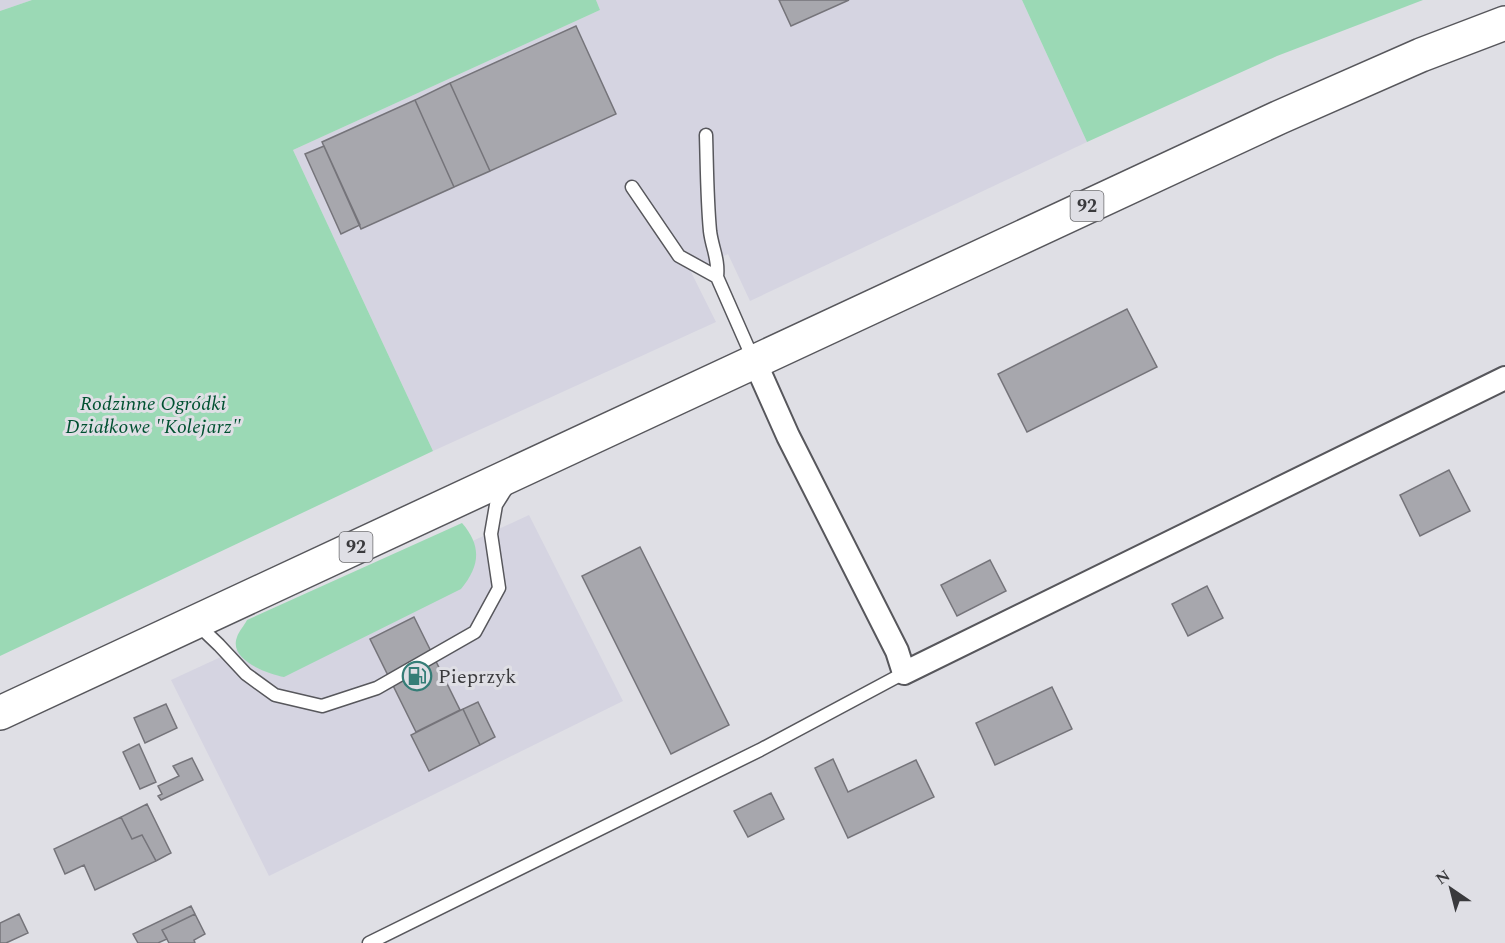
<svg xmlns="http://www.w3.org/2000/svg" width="1505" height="943" font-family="Spectral,serif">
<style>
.built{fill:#d5d4e1}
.green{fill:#9bd9b5}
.building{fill:#a7a7ad;stroke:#75747a;stroke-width:1.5}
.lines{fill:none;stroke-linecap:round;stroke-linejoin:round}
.service-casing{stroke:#57575c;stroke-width:15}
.minor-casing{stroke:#57575c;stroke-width:26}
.primary-casing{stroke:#57575c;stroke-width:36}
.service{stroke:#fff;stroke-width:12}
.minor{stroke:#fff;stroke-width:22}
.primary{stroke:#fff;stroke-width:33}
.labels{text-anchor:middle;stroke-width:6;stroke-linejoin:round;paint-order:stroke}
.shield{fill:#dfdfe5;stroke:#6c6c6f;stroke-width:1.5}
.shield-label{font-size:18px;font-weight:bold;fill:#3a3a3d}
.park-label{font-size:20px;font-style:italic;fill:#005131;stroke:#dfdfe5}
.poi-label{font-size:20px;fill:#3a3a3d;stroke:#dfdfe5;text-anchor:start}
</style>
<rect width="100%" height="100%" fill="#dfdfe5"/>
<path class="built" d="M 0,0 L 32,0 L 0,11 Z
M 596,0 L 1022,0 L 1087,142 L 750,301 L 728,254 L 691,272 L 716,322 L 433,451 L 293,150 L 600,10 Z
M 529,515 L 623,701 L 269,876 L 171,680 Z"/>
<path class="green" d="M 32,0 L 596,0 L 600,10 L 293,150 L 433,451 L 0,656 L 0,11 Z
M 1022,0 L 1423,0 L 1277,56 L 1087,142 Z
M 462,523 C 482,546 480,566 461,589 L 284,677 C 268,674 228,660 237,637 C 239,631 244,626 247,620 Z"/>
<path class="building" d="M 779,0 L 849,0 L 791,26 Z
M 576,26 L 616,114 L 490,171 L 450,83 Z
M 450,83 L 490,171 L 454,187 L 415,100 Z
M 415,100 L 454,187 L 361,229 L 322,142 Z
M 324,146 L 360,225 L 341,234 L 305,154 Z
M 1127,309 L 1157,367 L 1027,432 L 998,374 Z
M 1449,470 L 1470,511 L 1420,536 L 1400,495 Z
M 640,547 L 729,725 L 671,754 L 582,576 Z
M 990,560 L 1006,591 L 957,616 L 941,585 Z
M 1207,586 L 1223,618 L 1188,636 L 1172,604 Z
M 414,617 L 460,710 L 416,732 L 370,639 Z
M 1052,687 L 1072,729 L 995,765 L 976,723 Z
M 478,702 L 495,737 L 480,745 L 463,709 Z
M 166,704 L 177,728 L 145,743 L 134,718 Z
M 463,709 L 480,745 L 429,771 L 411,735 Z
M 139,744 L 156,782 L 140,789 L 123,752 Z
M 192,758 L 203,780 L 161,800 L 158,796 L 162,794 L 158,786 L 179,776 L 173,766 Z
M 833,759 L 848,792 L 916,760 L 934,797 L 848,838 L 815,768 Z
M 771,793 L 784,819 L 748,837 L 734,811 Z
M 147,804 L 171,853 L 156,861 L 142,835 L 132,839 L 121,817 Z
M 121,817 L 132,839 L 142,835 L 156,861 L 95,890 L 84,865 L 65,874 L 54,849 Z
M 191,906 L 195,914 L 162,930 L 167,939 L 158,943 L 138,943 L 133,934 Z
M 19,914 L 28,933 L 6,943 L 0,943 L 0,923 Z
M 195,914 L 205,934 L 194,940 L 195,943 L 169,943 L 162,930 Z"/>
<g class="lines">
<g class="service-casing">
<path id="service" d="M 706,135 C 707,167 707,199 710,231 C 712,248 719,259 717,277 L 754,361
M 632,187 L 679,256 L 717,277
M 196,623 L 219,645 L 246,674 L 275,695 L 322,706 L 377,688 L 475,632 L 499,588 L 491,534 L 496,505 L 508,486
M 369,943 L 760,750 L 904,673"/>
</g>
<g class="minor-casing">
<path id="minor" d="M 755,362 L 788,436 L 897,651 L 904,673 L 1505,378"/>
</g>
<g class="primary-casing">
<path id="primary" d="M 0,713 L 1280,117 L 1421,55 L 1505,23"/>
</g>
<use href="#service" class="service"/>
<use href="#minor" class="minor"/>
<use href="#primary" class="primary"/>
</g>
<defs>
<g id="fuel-ring" transform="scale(1.5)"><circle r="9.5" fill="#dfdfe5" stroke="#357d77" stroke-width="1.5"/><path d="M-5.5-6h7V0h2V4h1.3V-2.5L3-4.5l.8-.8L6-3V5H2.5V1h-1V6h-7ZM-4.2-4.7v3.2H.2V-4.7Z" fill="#357d77"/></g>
</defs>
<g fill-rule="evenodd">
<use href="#fuel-ring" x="417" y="676"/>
</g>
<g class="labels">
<g class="shield">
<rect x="1070.5" y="191" width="33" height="30" rx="4.5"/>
<rect x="339.5" y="532" width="33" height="30" rx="4.5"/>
</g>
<g class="shield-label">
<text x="1087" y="212">92</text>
<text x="356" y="553">92</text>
</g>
<g class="park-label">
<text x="153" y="410">Rodzinne Ogródki<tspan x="153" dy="23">Działkowe "Kolejarz"</tspan></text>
</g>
<g class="poi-label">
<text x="438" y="683">Pieprzyk</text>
</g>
</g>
<g transform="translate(1451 889) rotate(325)" stroke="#dfdfe5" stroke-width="4.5" paint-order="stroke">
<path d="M0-4.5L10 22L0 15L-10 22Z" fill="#3a3a3d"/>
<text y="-9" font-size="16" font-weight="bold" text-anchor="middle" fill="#3a3a3d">N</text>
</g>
</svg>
